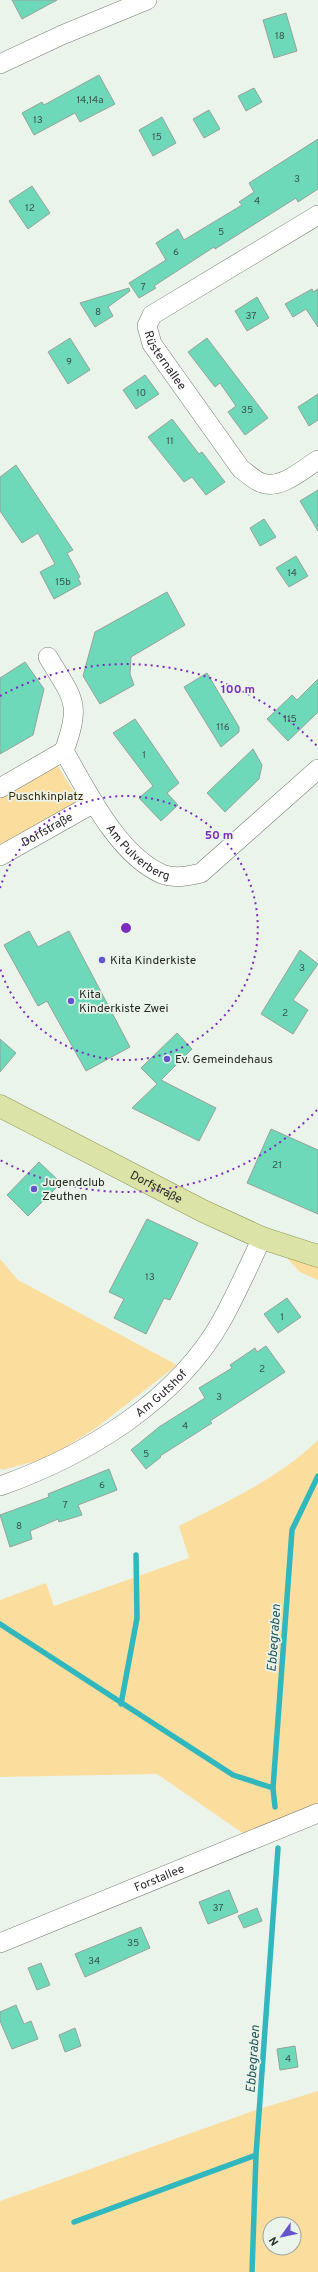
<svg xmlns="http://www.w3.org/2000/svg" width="318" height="2272" font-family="Overpass,sans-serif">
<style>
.green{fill:#fbde9e;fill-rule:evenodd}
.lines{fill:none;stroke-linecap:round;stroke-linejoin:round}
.stream{stroke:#30b8be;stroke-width:5.5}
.building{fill:#6ed9b8;stroke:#95a29d}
.minor-casing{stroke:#737b72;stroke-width:20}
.major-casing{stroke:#8e9653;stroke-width:23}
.minor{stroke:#fff;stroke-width:19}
.major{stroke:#dce3a6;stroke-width:22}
.ring{fill:none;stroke:#7b2cbf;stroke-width:2;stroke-dasharray:2 4}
.poi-dot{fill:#6455ce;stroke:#ebf4ea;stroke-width:1.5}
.labels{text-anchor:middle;stroke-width:3.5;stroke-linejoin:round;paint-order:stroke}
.number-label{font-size:10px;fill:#39564a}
.street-label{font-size:12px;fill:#272a26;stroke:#ebf4ea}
.park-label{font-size:12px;fill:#3d2e08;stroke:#ebf4ea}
.poi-label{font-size:12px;fill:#272a26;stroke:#ebf4ea;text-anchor:start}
.water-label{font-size:13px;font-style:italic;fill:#1d5356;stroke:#ebf4ea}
.centre{fill:#7b2cbf;stroke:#ebf4ea;stroke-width:2}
.ring-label{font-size:12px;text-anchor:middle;font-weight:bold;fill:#7b2cbf;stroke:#ebf4ea;stroke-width:3.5;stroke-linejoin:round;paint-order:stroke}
</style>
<rect width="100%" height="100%" fill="#ebf4ea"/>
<path class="green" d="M 56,763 L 78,799 L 75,807 L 0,848 L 0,795 Z
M 284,1255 L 318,1265 L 318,1280 L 300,1272 Z
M 0,1259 L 18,1280 L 177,1365 L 96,1428 L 48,1458 L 2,1470 L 0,1468 Z
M 318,1440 L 318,1803 L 244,1834 L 157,1774 L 0,1777 L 0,1600 L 46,1583 L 54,1606 L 189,1558 L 179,1526 C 227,1502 279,1478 318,1440 Z
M 318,2091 L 318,2272 L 0,2272 L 0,2201 L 256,2110 ZM 270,2224 L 294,2224 L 294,2248 L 270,2248 Z"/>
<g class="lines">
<path class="stream" d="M 0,1624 L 233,1775 L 273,1788
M 121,1704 L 137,1618 L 136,1555
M 275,1807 L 273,1788 L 292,1530 L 318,1476
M 74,2222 L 256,2155
M 252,2272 L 256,2155 L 278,1848"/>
</g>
<path class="building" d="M 12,0 L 57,0 L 22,19 Z
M 286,13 L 297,51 L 274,58 L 263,20 Z
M 99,75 L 115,104 L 80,122 L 75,113 L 34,135 L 22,113 L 42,102 L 44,105 Z
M 254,88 L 262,102 L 246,111 L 238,96 Z
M 209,110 L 220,129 L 204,138 L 193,119 Z
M 162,117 L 176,143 L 153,156 L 139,130 Z
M 318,139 L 318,189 L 298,202 L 296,198 L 215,249 L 214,247 L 154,286 L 156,288 L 139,298 L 129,283 L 166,260 L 156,243 L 178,229 L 184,240 L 242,205 L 239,202 L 254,192 L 249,183 Z
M 32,186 L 50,213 L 28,229 L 9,201 Z
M 129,288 L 130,291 L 108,307 L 113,316 L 95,327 L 80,303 Z
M 312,289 L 313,292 L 318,289 L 318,327 L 306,309 L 293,317 L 285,304 Z
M 257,297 L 269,318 L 247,331 L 235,311 Z
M 70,338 L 90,370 L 68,384 L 48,352 Z
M 207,338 L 268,418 L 245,435 L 228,412 L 236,406 L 220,383 L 215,387 L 188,352 Z
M 145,375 L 159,394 L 136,409 L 123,390 Z
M 318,394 L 318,420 L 309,426 L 298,407 Z
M 172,419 L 199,454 L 202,452 L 225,482 L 206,495 L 192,477 L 184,482 L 148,437 Z
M 16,465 L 73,550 L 67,553 L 80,577 L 78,578 L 81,584 L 54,599 L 40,572 L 55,564 L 38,533 L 22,543 L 0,511 L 0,477 Z
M 318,490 L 318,531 L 300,501 Z
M 264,519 L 276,537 L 260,546 L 250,528 Z
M 296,556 L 308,576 L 289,587 L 276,568 Z
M 167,592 L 185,625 L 131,657 L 130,674 L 134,685 L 100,704 L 83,676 L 95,632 Z
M 25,662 L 44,689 L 33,735 L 0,754 L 0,678 Z
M 207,673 L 239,727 L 239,732 L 221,747 L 184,687 Z
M 318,679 L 318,712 L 288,741 L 267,719 L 292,695 L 297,700 Z
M 135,719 L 179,783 L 167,793 L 178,805 L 161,821 L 139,798 L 153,786 L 113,733 Z
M 253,749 L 262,765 L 259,779 L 225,812 L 207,793 Z
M 29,931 L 38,947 L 69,931 L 130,1047 L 86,1071 L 47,1001 L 38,1006 L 4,945 Z
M 300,950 L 318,964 L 293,1000 L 308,1010 L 293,1034 L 261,1014 Z
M 177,1033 L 192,1049 L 161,1080 L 216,1108 L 199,1141 L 132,1108 L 157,1084 L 141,1068 Z
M 0,1039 L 16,1053 L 0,1072 Z
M 271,1129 L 318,1150 L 318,1214 L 247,1183 Z
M 39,1162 L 61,1183 L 28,1216 L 7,1195 Z
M 147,1219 L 198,1243 L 170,1300 L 164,1298 L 146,1334 L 114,1318 L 124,1299 L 109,1292 Z
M 287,1298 L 301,1317 L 278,1333 L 264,1314 Z
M 266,1346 L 285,1372 L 210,1421 L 212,1423 L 160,1456 L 161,1457 L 146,1469 L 131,1450 L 159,1427 L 205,1398 L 199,1388 L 232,1368 L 230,1365 L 255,1348 L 257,1352 Z
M 109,1469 L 117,1490 L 78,1505 L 82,1515 L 59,1522 L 58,1519 L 30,1531 L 32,1539 L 10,1547 L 0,1515 L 49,1497 L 48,1494 Z
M 229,1890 L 238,1912 L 208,1924 L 199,1902 Z
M 257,1908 L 262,1921 L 244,1928 L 238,1916 Z
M 141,1927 L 150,1948 L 85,1977 L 75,1954 Z
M 41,1963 L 50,1985 L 37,1990 L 28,1968 Z
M 16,2005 L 24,2024 L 31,2021 L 38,2039 L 12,2049 L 0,2021 L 0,2012 Z
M 75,2028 L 81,2046 L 65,2052 L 59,2035 Z
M 295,2046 L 298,2067 L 280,2070 L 277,2049 Z"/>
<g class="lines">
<g class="minor-casing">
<g id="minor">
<path d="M 0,64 L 62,35 L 147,0"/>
<path id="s1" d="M 318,215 L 152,315 L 147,326 L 152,344 L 241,469 C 247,473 255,481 262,483 C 281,490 303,469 318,460"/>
<path id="s2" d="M 48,657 C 73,699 82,702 64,751 C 87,791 118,855 162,874 C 175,879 188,876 201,873 L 318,769"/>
<path d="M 0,788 L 64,751"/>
<path id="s3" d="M 0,856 L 94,803"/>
<path id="s4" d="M 0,1486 C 85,1456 177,1401 222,1320 C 237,1293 249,1265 262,1238"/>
<path id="s5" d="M 0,1943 L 318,1813"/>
</g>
</g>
<g class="major-casing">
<g id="major">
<path id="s6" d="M 0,1106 L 203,1211 L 262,1238 L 318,1256"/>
</g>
</g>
<use href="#minor" class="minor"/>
<use href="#major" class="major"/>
</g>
<g class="ring">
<path d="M0 888A132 132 0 1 1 0 968"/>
<path d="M317 1110A264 264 0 0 1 0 1160M0 696A264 264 0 0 1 317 746"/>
</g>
<g class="poi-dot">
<circle cx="102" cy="960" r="4"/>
<circle cx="71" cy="1001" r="4"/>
<circle cx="167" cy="1059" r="4"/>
<circle cx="34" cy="1189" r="4"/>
</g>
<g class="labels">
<g class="number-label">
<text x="280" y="39">18</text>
<text x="90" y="103">14,14a</text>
<text x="38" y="123">13</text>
<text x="157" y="140">15</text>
<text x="297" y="182">3</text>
<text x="257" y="204">4</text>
<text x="30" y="211">12</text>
<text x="221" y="235">5</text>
<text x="176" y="255">6</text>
<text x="143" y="290">7</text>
<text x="98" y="315">8</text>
<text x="251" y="319">37</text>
<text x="69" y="365">9</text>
<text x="141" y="396">10</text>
<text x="247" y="413">35</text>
<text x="170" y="444">11</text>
<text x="292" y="576">14</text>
<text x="63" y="585">15b</text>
<text x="290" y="722">115</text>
<text x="223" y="730">116</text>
<text x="144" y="758">1</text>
<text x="302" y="971">3</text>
<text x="285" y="1016">2</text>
<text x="277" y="1168">21</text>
<text x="150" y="1280">13</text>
<text x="282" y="1320">1</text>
<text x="262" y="1372">2</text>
<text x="219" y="1400">3</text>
<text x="185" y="1429">4</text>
<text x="146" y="1457">5</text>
<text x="102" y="1488">6</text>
<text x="65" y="1508">7</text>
<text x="19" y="1529">8</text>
<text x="218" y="1911">37</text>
<text x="133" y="1946">35</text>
<text x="94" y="1964">34</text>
<text x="288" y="2062">4</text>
</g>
<g class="street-label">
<text dy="4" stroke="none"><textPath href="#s1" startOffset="245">Rüsternallee</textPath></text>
<text dy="4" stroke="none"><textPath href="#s3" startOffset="54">Dorfstraße</textPath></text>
<text dy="4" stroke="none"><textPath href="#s2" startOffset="229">Am Pulverberg</textPath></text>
<text dy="4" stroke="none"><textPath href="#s6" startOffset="176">Dorfstraße</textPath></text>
<text dy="4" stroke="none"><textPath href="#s4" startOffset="187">Am Gutshof</textPath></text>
<text dy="4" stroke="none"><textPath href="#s5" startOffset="172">Forstallee</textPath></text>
</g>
<g class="park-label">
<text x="46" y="800">Puschkinplatz</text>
</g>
<g class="poi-label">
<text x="110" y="964">Kita Kinderkiste</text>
<text x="79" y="998">Kita<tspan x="79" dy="14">Kinderkiste Zwei</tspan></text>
<text x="175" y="1063">Ev. Gemeindehaus</text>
<text x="42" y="1186">Jugendclub<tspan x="42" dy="14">Zeuthen</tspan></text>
</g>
<g class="water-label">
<text transform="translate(273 1638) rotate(-86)" y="5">Ebbegraben</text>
<text transform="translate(252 2059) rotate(-86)" y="5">Ebbegraben</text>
</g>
</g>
<circle cx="126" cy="928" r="6" class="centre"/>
<g class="ring-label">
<text x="238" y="693">100 m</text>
<text x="219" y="839">50 m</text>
</g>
<g transform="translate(282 2236) rotate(237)"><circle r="19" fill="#ebf4ea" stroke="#9da39c"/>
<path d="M0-3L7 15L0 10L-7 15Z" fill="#6455ce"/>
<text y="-6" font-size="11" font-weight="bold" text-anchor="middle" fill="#272a26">N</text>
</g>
</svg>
